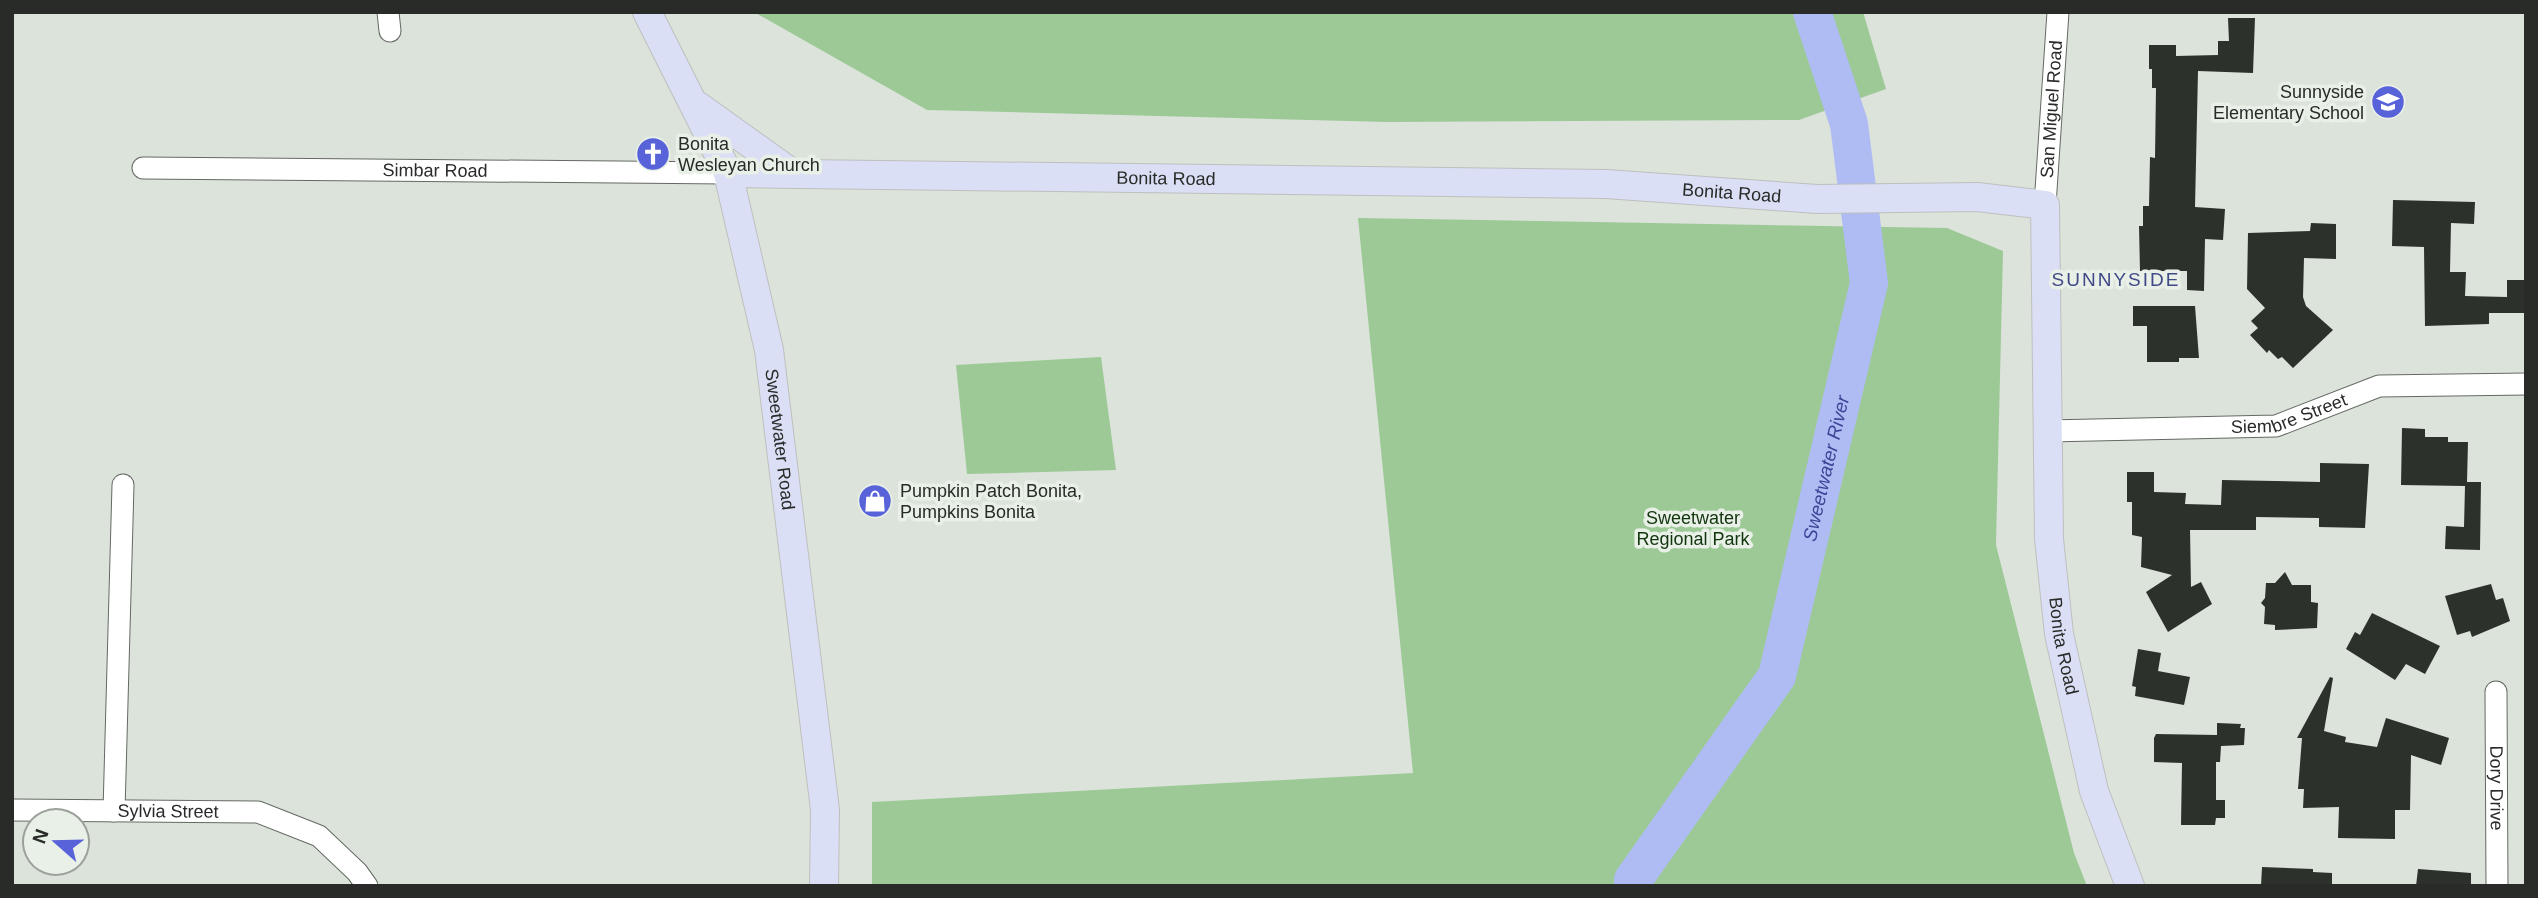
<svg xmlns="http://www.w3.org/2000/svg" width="2538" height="898" font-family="Arial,sans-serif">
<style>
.green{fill:#9dc997}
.water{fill:#afbcf4;stroke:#8690b7;stroke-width:2}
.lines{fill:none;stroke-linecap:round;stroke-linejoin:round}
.river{stroke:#afbcf4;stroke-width:38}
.building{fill:#2c312c}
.minor-casing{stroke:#646a63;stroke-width:23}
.major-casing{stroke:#bebfbe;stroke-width:30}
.minor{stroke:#fff;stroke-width:21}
.major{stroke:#dadff5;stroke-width:28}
.labels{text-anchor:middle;stroke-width:7;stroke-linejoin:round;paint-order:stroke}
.poi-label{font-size:18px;fill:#282b28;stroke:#e9f0e8;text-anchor:start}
.street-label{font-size:18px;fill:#282b28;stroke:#e9f0e8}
.park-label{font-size:18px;fill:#11350c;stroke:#e9f0e8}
.neighbourhood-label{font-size:19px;letter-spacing:2px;fill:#414a87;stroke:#e9f0e8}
.water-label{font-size:19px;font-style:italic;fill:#3c4596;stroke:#e9f0e8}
</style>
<rect width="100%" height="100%" fill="#dce3db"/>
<path class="green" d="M 754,12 L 1863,12 L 1886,89 L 1799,120 L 1387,122 L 927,110 Z
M 1358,218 L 1947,228 L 2003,251 L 1996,545 L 2074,853 L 2087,886 L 872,886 L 872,802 L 1413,773 Z
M 1101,357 L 1116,470 L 967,474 L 956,365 Z"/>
<path class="water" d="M 1794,12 L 1806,12 L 1830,85 L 1819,89 Z"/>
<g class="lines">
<path class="river" id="s1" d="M 1633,886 L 1633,880 L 1777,676 L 1869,283 L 1849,124 L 1812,12"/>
</g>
<path class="building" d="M 2228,18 L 2255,18 L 2253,73 L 2198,71 L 2195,207 L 2225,209 L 2223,240 L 2205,239 L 2204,291 L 2187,290 L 2187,271 L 2140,271 L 2139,226 L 2143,226 L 2143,206 L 2149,206 L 2150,157 L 2155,158 L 2156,88 L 2152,88 L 2152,69 L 2149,69 L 2149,45 L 2176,45 L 2176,56 L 2218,55 L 2218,41 L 2229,41 Z
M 2393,200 L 2475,202 L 2474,224 L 2451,223 L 2450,272 L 2466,272 L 2465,296 L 2507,297 L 2507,280 L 2526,280 L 2526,313 L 2489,313 L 2489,324 L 2425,326 L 2424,247 L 2392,246 Z
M 2311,223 L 2336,224 L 2336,259 L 2304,258 L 2303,297 L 2306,306 L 2333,330 L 2293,368 L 2282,357 L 2278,359 L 2269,350 L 2267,353 L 2250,335 L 2258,328 L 2251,321 L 2265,308 L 2247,289 L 2248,233 L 2310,231 Z
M 2133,306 L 2195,306 L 2199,358 L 2179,358 L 2179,362 L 2147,362 L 2147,326 L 2133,326 Z
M 2402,428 L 2425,429 L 2425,437 L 2448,437 L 2448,442 L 2468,442 L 2467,482 L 2481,482 L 2480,550 L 2445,549 L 2446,526 L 2464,527 L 2465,486 L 2401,485 Z
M 2320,463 L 2369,464 L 2365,528 L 2319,527 L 2319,518 L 2256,517 L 2256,530 L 2190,530 L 2191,587 L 2201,582 L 2212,604 L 2168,632 L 2146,592 L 2172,575 L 2141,567 L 2142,537 L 2132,535 L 2132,502 L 2127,502 L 2127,472 L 2154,472 L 2154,492 L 2186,493 L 2185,504 L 2221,505 L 2222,480 L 2320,482 Z
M 2285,572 L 2292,585 L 2311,585 L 2311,602 L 2318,603 L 2317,628 L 2275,630 L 2275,625 L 2264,624 L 2265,607 L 2261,603 L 2265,598 L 2266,583 L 2275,583 Z
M 2491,584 L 2496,600 L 2503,598 L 2510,621 L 2472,637 L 2470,631 L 2457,635 L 2445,596 Z
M 2372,613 L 2440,646 L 2425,674 L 2406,664 L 2395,680 L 2346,649 L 2355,632 L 2360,635 Z
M 2138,649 L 2161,653 L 2158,671 L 2190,677 L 2184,705 L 2135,696 L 2136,687 L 2132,686 Z
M 2330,677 L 2333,678 L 2324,731 L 2346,737 L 2345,742 L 2377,747 L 2386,718 L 2449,738 L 2441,765 L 2411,755 L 2410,810 L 2395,810 L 2395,839 L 2338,838 L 2339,807 L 2303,808 L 2304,789 L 2298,789 L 2302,738 L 2297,738 Z
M 2217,723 L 2241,724 L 2240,728 L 2245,728 L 2244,745 L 2221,746 L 2220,762 L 2216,762 L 2216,800 L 2225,800 L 2225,818 L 2216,818 L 2215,825 L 2181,825 L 2182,763 L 2154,762 L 2154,738 L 2156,734 L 2217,735 Z
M 2262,867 L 2313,869 L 2313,872 L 2332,873 L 2332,886 L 2261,886 Z
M 2418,869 L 2471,873 L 2471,886 L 2416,886 Z"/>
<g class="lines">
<g class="minor-casing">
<g id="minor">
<path d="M 388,12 L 390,31"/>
<path id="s2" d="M 143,168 L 728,173"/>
<path id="s3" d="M 2045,205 L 2058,12"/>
<path id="s4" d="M 2048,431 L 2276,426 L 2379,386 L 2526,384"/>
<path id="s5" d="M 2496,692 L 2497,886"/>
<path id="s6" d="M 12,810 L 258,812 L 319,836 L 357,872 L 367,886"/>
<path d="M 114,811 L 123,485"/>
</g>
</g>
<g class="major-casing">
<g id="major">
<path id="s7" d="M 647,12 L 728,173 L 769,350 L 825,810 L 824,886"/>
<path d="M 698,106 L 793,174"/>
<path id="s8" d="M 728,173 L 1606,184 L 1817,199 L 1977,197 L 2045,205 L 2049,539 L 2059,634 L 2094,791 L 2130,886"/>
</g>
</g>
<use href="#minor" class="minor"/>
<use href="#major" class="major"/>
</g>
<defs>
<g id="school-disc" transform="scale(1.75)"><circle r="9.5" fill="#5863da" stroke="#e9f0e8"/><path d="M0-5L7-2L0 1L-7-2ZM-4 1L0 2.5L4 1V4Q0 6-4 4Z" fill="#fff"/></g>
<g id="church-disc" transform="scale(1.75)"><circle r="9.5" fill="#5863da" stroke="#e9f0e8"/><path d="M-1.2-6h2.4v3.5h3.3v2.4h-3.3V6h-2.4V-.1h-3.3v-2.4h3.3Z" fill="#fff"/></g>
<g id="shop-disc" transform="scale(1.75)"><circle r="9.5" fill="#5863da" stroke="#e9f0e8"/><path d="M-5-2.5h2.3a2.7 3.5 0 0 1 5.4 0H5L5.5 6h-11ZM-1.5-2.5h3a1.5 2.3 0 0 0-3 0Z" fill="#fff"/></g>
</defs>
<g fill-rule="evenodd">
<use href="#school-disc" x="2388" y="102"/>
<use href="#church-disc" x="653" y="154"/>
<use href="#shop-disc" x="875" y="501"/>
</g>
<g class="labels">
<g class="poi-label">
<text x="2364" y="98" text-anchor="end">Sunnyside<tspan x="2364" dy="21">Elementary School</tspan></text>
<text x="678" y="150">Bonita<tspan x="678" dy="21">Wesleyan Church</tspan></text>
<text x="900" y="497">Pumpkin Patch Bonita,<tspan x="900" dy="21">Pumpkins Bonita</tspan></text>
</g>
<g class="street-label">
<text dy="6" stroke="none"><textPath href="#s3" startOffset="96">San Miguel Road</textPath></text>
<text dy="6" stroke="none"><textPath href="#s2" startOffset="292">Simbar Road</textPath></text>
<text dy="6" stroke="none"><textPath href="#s8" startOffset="438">Bonita Road</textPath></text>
<text dy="6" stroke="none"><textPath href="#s8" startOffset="1004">Bonita Road</textPath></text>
<text dy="6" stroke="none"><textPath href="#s4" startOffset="243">Siembre Street</textPath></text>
<text dy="6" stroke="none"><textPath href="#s7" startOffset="452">Sweetwater Road</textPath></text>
<text dy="6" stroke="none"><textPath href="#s8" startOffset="1760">Bonita Road</textPath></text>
<text dy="6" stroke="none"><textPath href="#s5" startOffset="96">Dory Drive</textPath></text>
<text dy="6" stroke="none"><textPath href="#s6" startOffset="156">Sylvia Street</textPath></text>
</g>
<g class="park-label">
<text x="1693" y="524">Sweetwater<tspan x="1693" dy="21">Regional Park</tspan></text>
</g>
<g class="neighbourhood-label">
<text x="2116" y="286">SUNNYSIDE</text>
</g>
<g class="water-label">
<text dy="7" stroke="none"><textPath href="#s1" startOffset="469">Sweetwater River</textPath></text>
</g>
</g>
<rect width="2538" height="898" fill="none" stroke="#282b28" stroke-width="28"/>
<g transform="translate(56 842) rotate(290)"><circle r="33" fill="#e9f0e8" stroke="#9ca19b" stroke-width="2"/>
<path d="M0-5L12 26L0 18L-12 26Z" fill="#5863da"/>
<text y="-10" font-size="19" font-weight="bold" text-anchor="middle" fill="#282b28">N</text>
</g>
</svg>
